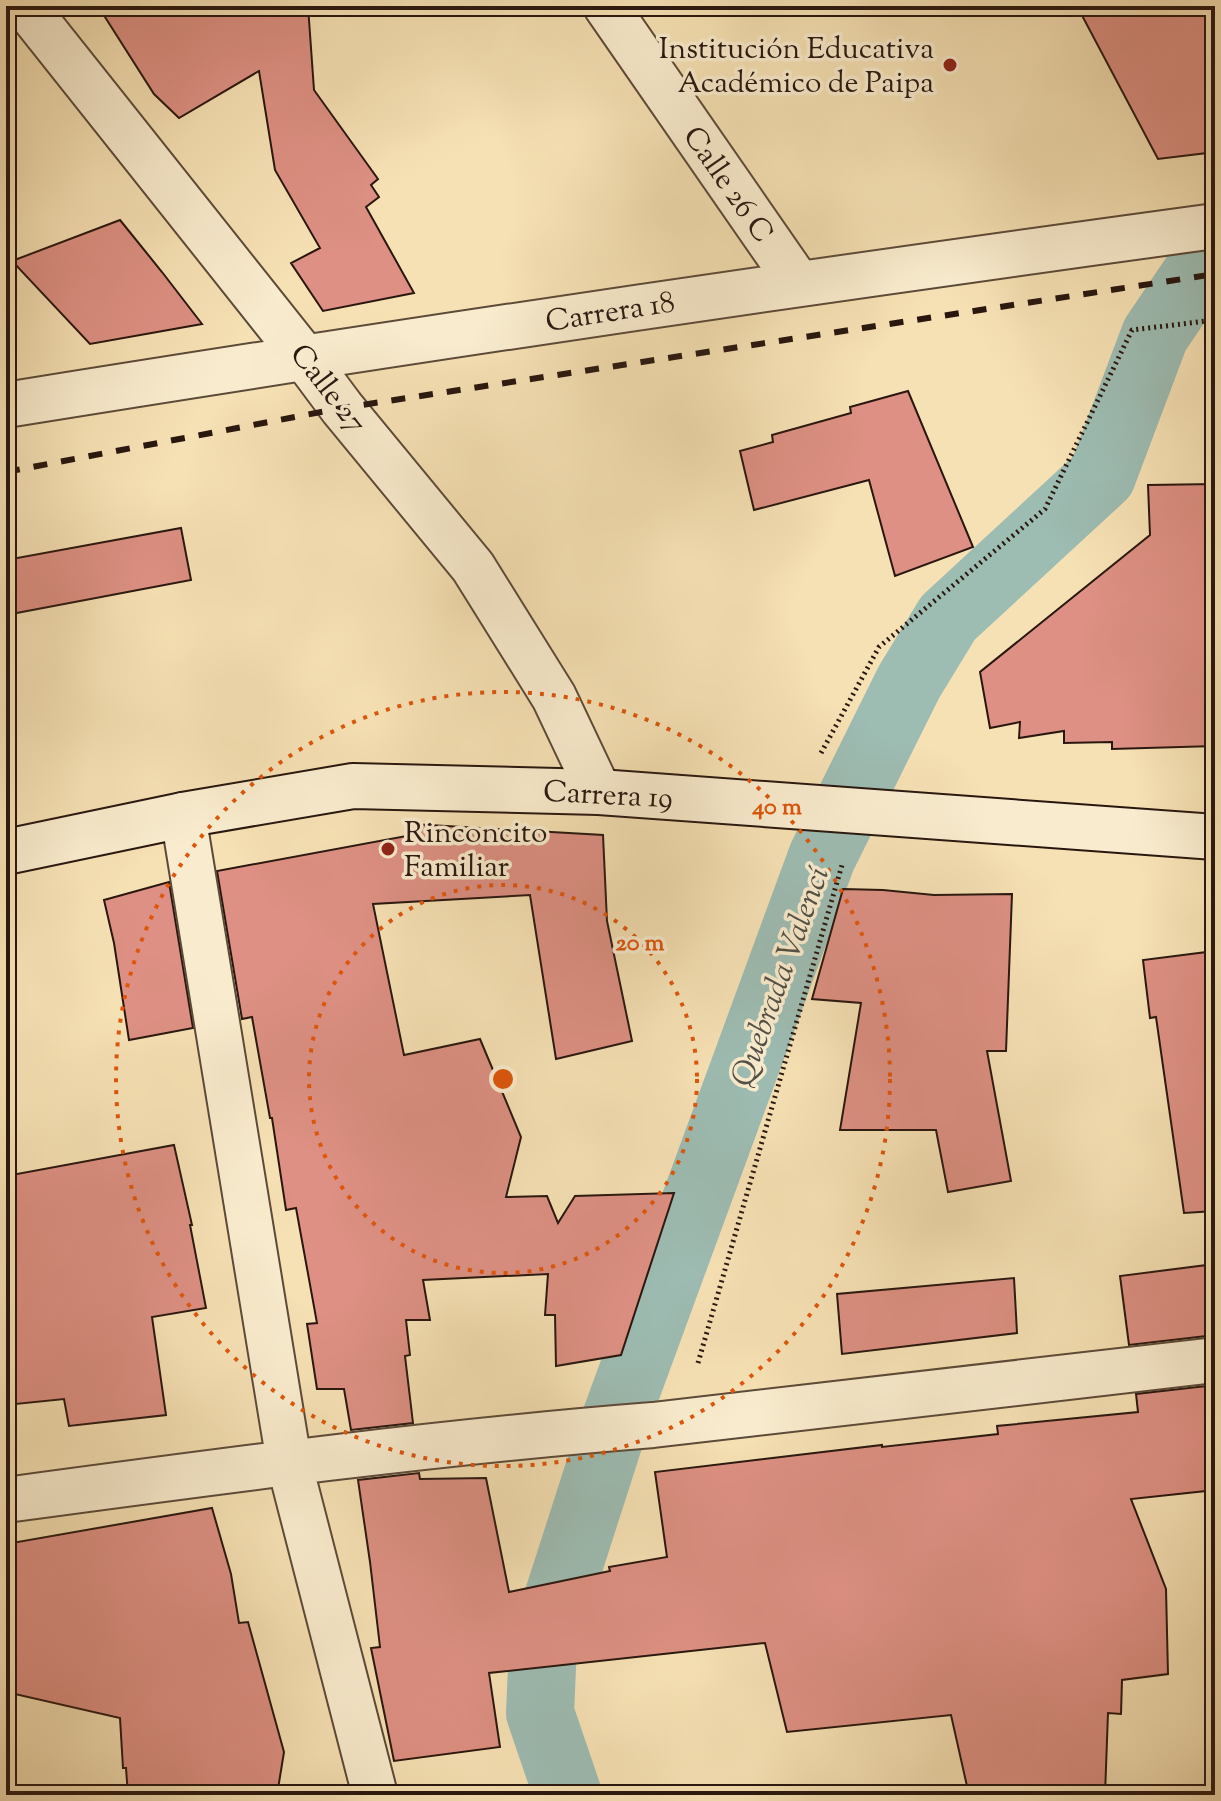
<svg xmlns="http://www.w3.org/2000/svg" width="1221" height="1801" font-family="'Sorts Mill Goudy',serif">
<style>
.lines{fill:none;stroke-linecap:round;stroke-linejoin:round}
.canal{stroke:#9dbcb2;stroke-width:68}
.building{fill:#dd9083;stroke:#29170f;stroke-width:2}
.street-casing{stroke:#5c4a38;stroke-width:48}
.secondary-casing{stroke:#29170f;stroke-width:48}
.path{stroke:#29170f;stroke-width:5;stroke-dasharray:2 4;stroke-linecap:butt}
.street{stroke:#f9ecce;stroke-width:44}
.secondary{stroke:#f9ecce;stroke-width:44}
.rail{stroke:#29170f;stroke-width:6;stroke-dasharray:14 14;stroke-linecap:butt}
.ring{fill:none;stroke:#de560c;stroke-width:4;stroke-dasharray:4 8}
.poi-dot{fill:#8f2418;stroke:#f9ecce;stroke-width:3}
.labels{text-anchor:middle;stroke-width:7;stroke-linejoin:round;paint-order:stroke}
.poi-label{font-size:30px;fill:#29170f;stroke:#f9ecce;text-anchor:end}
.street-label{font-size:30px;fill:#29170f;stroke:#f9ecce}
.water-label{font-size:32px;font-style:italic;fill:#525148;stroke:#f9ecce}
.centre{fill:#de560c;stroke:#f9ecce;stroke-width:4}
.ring-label{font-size:24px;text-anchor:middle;font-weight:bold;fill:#de560c;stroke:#f9ecce;stroke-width:7;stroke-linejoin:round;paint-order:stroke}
</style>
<rect width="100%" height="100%" fill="#f6e1b4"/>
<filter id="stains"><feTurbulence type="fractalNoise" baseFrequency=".0025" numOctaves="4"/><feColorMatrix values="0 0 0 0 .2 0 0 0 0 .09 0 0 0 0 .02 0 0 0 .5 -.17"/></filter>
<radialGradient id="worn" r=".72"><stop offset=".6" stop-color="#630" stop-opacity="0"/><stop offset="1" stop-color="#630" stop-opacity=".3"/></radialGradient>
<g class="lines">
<path class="canal" d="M 568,1795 L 540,1713 L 543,1645 L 616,1418 L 822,857 L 909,682 L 948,618 L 1102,476 L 1155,335 L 1215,246"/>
</g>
<path class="building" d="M 98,6 L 308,6 L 314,90 L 378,179 L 371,185 L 379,197 L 366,207 L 414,293 L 323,311 L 291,263 L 320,248 L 275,170 L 259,71 L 179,118 L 154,94 Z
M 1077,6 L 1215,6 L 1215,152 L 1158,159 Z
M 120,220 L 162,272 L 202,324 L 90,344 L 12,261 Z
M 908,391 L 973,547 L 895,576 L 869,480 L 754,510 L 740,451 L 773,442 L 772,435 L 851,413 L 850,407 Z
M 1215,484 L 1215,746 L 1112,749 L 1112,742 L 1064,743 L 1064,731 L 1019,738 L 1020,722 L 990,728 L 980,672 L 1150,535 L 1148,485 Z
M 181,528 L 191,580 L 6,615 L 6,560 Z
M 412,824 L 603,835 L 607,921 L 632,1041 L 556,1059 L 530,895 L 373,904 L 404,1055 L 480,1039 L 521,1137 L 506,1197 L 547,1196 L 558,1223 L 575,1196 L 674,1193 L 621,1355 L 556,1366 L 555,1315 L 545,1315 L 548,1274 L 423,1280 L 430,1320 L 406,1320 L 410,1355 L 405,1356 L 413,1423 L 351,1430 L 344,1389 L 317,1389 L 307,1324 L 317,1323 L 296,1208 L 286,1210 L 272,1118 L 270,1118 L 252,1017 L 242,1019 L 217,871 L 412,835 Z
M 169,882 L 193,1028 L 129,1040 L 114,943 L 104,900 Z
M 843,889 L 883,890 L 934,895 L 1012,894 L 1006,1051 L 987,1051 L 1011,1181 L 948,1192 L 936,1130 L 840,1130 L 861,1003 L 812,999 Z
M 1215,951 L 1215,1211 L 1184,1213 L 1156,1017 L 1150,1018 L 1143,960 Z
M 174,1145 L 192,1225 L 190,1225 L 206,1308 L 152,1317 L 166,1415 L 69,1426 L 64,1399 L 6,1405 L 6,1176 Z
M 1215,1264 L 1215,1335 L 1129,1345 L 1120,1276 Z
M 1014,1278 L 1017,1333 L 842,1354 L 837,1294 Z
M 1215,1385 L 1215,1490 L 1131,1499 L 1166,1589 L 1168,1674 L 1122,1680 L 1121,1714 L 1108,1713 L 1105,1795 L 969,1795 L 951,1715 L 787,1732 L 765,1643 L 489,1673 L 500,1747 L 394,1761 L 371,1648 L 380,1647 L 370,1562 L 358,1480 L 419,1473 L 420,1479 L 486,1478 L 509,1592 L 610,1571 L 609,1567 L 667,1557 L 655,1472 L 882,1445 L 882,1447 L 998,1434 L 997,1426 L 1138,1412 L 1136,1394 Z
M 212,1508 L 231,1574 L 239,1623 L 248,1622 L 284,1752 L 277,1795 L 128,1795 L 126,1768 L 123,1768 L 120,1718 L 6,1692 L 6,1544 Z"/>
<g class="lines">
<g class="street-casing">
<path id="street" d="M 25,6 L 304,357 L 342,408 L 473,567 L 554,697 L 599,792
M 606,6 L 798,283
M 6,405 C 408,340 811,281 1215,226
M 183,815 L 289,1462 L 375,1795
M 6,1500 C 221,1471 436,1442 653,1425 L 1215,1360"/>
</g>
<g class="secondary-casing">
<path id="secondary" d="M 6,852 L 183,815 L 353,786 L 599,792 L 1215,837"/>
</g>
<path class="path" d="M 821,753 L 879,647 L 1045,509 L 1132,330 L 1215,320
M 698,1363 L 842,865"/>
<use href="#street" class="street"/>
<use href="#secondary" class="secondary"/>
<path class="rail" d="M 6,472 L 342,408 L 1215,274"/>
</g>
<g class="ring">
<circle cx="503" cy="1079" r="194"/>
<circle cx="503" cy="1079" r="387"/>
</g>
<g class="poi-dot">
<circle cx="950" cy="65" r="8"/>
<circle cx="388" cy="849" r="8"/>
</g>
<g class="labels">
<g class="poi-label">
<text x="934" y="58">Institución Educativa<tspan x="934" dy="34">Académico de Paipa</tspan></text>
<text x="404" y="842" text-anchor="start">Rinconcito<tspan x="404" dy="34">Familiar</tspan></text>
</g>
<g class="street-label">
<text transform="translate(729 184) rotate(55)" y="10">Calle 26 C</text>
<text transform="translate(610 311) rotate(-9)" y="10">Carrera 18</text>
<text transform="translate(329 388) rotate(52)" y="10">Calle 27</text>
<text transform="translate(608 794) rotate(3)" y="10">Carrera 19</text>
</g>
<g class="water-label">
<text transform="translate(779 976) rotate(-70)" y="11">Quebrada Valencí</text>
</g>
</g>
<circle cx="503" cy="1079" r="12" class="centre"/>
<g class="ring-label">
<text x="777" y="814">40 m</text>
<text x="640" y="950">20 m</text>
</g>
<rect width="1221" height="1801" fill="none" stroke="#f6e1b4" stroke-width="32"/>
<rect x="8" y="8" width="1205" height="1785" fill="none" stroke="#29170f" stroke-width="4"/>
<rect x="16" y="16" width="1189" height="1769" fill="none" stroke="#29170f" stroke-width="2"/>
<rect width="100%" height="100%" filter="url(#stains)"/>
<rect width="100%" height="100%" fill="url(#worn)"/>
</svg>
